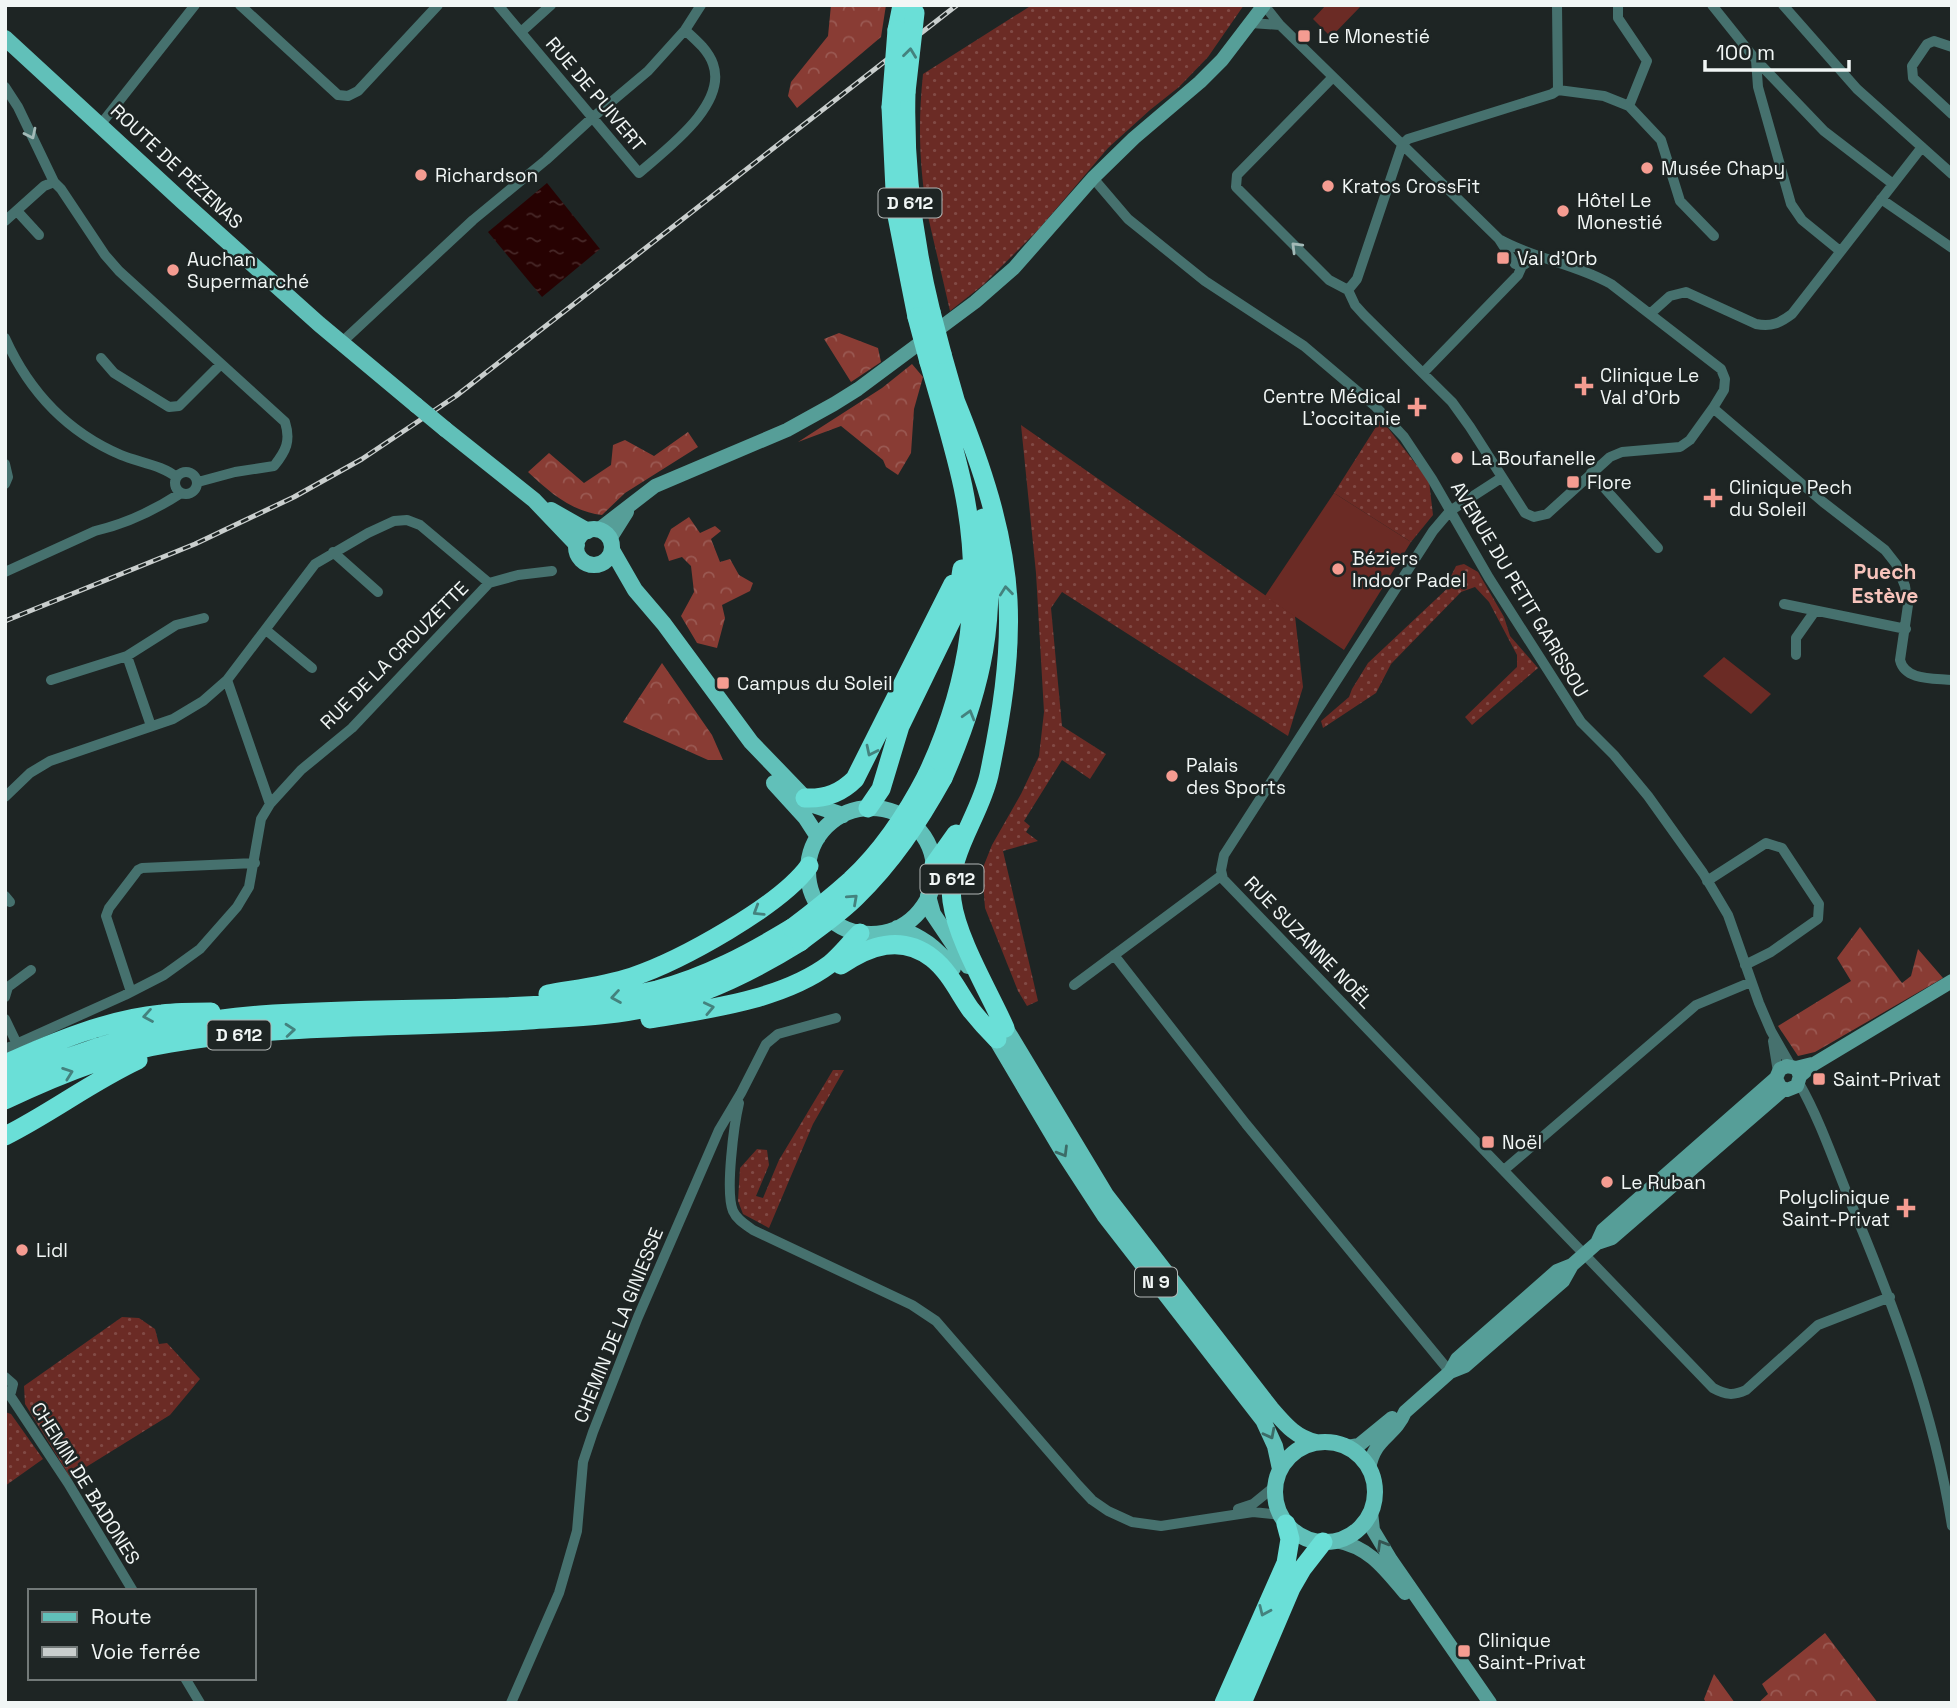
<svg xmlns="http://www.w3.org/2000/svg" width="1957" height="1708" font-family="'Space Grotesk',sans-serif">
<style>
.grass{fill:url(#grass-dots)}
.forest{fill:url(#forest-crowns)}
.pitch{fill:#6b2b25}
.water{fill:url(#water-ripples)}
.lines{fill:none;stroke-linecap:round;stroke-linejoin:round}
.street{stroke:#46716e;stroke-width:10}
.secondary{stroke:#569e98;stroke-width:14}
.primary{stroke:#61c0b9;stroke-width:16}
.highway{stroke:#6adfd7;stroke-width:19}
.rail-casing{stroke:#c9cecd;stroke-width:5}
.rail{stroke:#1e2524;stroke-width:2.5;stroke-dasharray:8;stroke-linecap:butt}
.primary-bridge{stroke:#61c0b9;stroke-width:16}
.highway-bridge{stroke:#6adfd7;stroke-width:19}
.oneway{stroke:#44827e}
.oneway2{stroke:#a4bab8}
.oneway3{stroke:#3c6b67}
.oneway4{stroke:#345552}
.poi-dot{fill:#f59c91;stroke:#1e2524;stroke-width:2.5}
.labels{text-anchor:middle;stroke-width:5;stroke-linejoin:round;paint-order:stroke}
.shield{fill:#1e2524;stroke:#b2b7b6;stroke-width:2}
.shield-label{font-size:18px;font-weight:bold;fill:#f1f6f5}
.poi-label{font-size:19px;fill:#f1f6f5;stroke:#1e2524;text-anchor:start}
.street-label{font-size:19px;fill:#f1f6f5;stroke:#1e2524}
.neighbourhood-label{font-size:21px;font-weight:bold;fill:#f7c4bc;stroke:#1e2524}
</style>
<defs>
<pattern id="grass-dots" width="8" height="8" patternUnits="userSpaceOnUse" patternTransform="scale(1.75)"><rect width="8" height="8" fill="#6b2b25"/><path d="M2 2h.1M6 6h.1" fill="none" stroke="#814a45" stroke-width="1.8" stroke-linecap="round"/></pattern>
<pattern id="forest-crowns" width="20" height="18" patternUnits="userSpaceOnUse" patternTransform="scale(1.75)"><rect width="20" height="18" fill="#893c34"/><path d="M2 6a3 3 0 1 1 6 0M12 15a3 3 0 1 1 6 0" fill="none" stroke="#9a5952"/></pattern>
<pattern id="water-ripples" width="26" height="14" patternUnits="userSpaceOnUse" patternTransform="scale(1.75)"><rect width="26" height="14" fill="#270202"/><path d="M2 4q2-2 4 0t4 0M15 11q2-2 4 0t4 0" fill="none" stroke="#472828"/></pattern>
</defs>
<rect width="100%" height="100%" fill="#1e2524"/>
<path class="grass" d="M 1032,5 L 1244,5 L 1208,57 L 1179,87 L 1150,110 L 1108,148 L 1038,230 L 983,285 L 950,311 C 943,279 935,248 928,216 C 919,169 918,121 923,74 Z
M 1381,419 L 1429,481 L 1433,515 L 1411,542 L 1334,493 Z
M 1021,425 L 1295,616 L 1303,687 L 1288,736 L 1062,592 L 1051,608 L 1062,726 L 1106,754 L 1090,779 L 1062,760 L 1024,821 L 1030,826 L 1026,832 L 1038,841 L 1003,851 L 1038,1001 L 1027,1006 L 1018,991 L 985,908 L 982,870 L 992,845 L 1021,794 L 1039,756 L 1044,712 L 1036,573 Z
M 1464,564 L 1478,572 L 1504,617 L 1510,636 L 1538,668 L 1472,725 L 1465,717 L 1517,667 L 1517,655 L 1489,602 L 1475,587 L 1461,592 L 1391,664 L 1376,693 L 1323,728 L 1321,721 L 1349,697 L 1352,689 L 1368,663 L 1451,585 L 1459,582 L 1451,576 L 1456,566 Z
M 833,1070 L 844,1070 L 813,1124 L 769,1228 L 743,1214 L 738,1201 L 740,1168 L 757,1149 L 767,1150 L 769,1165 L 756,1196 L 763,1198 L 779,1160 Z
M 122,1317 L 139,1318 L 155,1329 L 159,1344 L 167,1343 L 200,1379 L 170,1415 L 70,1477 L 25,1404 L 24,1386 Z
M 5,1412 L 11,1414 L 43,1459 L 5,1486 Z"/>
<path class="forest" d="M 831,5 L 886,5 L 881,37 L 797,108 L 788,96 L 791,82 L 828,36 Z
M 839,333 L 878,348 L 881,362 L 851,382 L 824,339 Z
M 912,364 L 923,377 L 914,409 L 911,453 L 898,475 L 886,467 L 883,460 L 841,426 L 798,442 L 882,388 Z
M 688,432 L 698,447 L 625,493 L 602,515 C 570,511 551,493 528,472 L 549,453 L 584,483 L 611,465 L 613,445 L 625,440 L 654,456 Z
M 689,517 L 700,533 L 715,526 L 721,531 L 711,539 L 720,562 L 730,559 L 739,575 L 753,583 L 750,591 L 722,605 L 725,618 L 717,648 L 697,643 L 681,616 L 694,592 L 691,566 L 682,557 L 669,561 L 664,545 L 671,529 Z
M 662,663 L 712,735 L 723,760 L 708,760 L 623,722 Z
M 1860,927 L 1902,983 L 1911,976 L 1918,949 L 1943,978 L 1815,1052 L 1798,1056 L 1778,1026 L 1851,981 L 1837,958 Z
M 1825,1633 L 1878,1703 L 1758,1703 L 1768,1694 L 1762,1684 Z
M 1714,1674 L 1735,1703 L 1706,1703 L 1704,1699 Z"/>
<path class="pitch" d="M 1326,5 L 1362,5 L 1331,37 L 1313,19 Z
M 1334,493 L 1411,542 L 1344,650 L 1265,596 Z
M 1724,657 L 1771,694 L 1751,714 L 1703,676 Z"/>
<path class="water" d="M 547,183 L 600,249 L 542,297 L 488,232 Z"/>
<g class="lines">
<path class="street" d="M 240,5 L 338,95 L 348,96 L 358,91 L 438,5
M 498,5 L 639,173 C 665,150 728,105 713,64 C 708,50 696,40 685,30
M 1264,5 L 1280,25 L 1499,239 L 1515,264 L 1522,266 L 1528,262 L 1540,258
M 1618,5 L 1618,18 L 1647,61 L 1629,106
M 1712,5 L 1756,60 L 1824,131 L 1893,184
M 1783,5 L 1857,89 L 1952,174
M 1251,23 L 1280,25
M 521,32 L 551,5
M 1952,47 L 1934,41 L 1927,44 L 1912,66 L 1913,78 L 1952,114
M 1756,60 L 1758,87 L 1791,204 L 1802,220 L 1840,251
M 1333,77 L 1237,175 L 1236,187 L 1329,280 L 1348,290
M 5,87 L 18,107 L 54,182 L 61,189 L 105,255 L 119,271 L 285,422 C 291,441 286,451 274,466 L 235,472 L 198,482
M 1558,90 L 1604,96 L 1629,106 L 1661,140 L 1680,201 L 1714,236
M 101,124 L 195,5
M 1093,178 L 1128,219 L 1205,281 L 1304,346 L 1376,407 L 1404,437 L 1432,479 L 1489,578 L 1581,722 L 1614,755 L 1648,796 L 1703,873 L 1728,915 L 1759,1003 L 1771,1031 L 1791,1066
M 1881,199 L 1952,248
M 17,211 L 39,235
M 5,221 L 44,186 L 54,182
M 1499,239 C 1534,259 1576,264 1611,284 L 1721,369 L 1725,379 L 1724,390 L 1713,408 L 1690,440 L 1680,447 L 1622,452 L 1610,457 L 1547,514 L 1534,517 L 1525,513 L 1470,427 L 1452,402 L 1364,315 L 1355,305 L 1348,290 L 1357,279 L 1402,145 L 1408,139 L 1552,94 L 1558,90 L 1557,5
M 1651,313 L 1670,296 L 1686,292 L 1756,324 C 1772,327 1780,323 1792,314 L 1922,147
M 5,338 C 29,391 67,432 121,455 C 138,462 164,466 176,477
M 341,343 L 473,220 L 546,160 L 592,118 L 648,71 L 685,30 L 701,5
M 101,358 L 114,373 L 169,407 L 179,406 L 220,365
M 1423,373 L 1518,275 L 1522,266
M 1713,408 L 1823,502 L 1885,550 L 1896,564 L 1905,586 L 1908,605 L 1900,660 C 1905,681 1934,678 1952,680
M 5,464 L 8,477 L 5,484
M175 483a11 11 0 1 1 22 0a11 11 0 1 1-22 0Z
M 1591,473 L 1658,548
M 1501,478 L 1450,511 L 1433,531 L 1224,855 L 1221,870 L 1223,879 L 1713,1388 C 1726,1395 1733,1396 1746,1390 L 1818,1325 L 1890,1297
M 333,552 L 378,592
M 5,572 L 95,531 C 125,524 155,510 181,493
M 1784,604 L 1906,629
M 266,630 L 312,668
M 1796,655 L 1796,638 L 1815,611
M 127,656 L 151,726
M 51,680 L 127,656 L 176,625 L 204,618
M 227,680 L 270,804
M 5,797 L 30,773 L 50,761 L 173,719 L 203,701 L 227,680 L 315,564 L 368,533 L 394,521 L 407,520 L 420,525 L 489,583
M 1707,881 L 1766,843 L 1782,848 L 1819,904 L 1818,919 L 1771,952 L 1745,965
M 5,896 L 10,902
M 1114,955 L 1246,1124 L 1450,1372
M 1074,985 L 1222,875
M 131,992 L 106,916 L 109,908 L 138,870 L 142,868 L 255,863
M 5,997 L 8,987 L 31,970
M 5,1019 L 17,1044
M 1773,1041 L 1778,1072
M 5,1049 L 125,995 L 164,975 L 200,949 L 237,907 L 249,887 L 261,819 L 270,804 L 301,770 L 352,728 L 489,583 L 518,575 L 552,571
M 1799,1083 C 1820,1120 1834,1162 1850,1201 C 1894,1306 1934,1412 1952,1526
M 739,1103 C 734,1124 725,1192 733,1211 C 737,1220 746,1225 753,1230 L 912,1305 L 936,1321 L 1078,1485 L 1092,1500 L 1108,1511 L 1132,1522 L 1161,1526 L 1253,1512 L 1281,1515
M 1504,1170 L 1696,1005 L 1751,982
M 5,1377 L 13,1384 L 11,1392 L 5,1395
M 9,1394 L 68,1483 L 133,1591
M 1238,1509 L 1253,1504 L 1275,1486
M 185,1678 L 200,1703
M 511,1703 L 559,1593 L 577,1531 L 583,1462 L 593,1432 L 638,1317 L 719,1130 L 741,1093 L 766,1044 L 778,1034 L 836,1018"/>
<path class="secondary" d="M 598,530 L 655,486 L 787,430 L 834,404 L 858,389 L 975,302 L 1014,268 L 1093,178 L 1134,138 L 1200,82 L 1222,60 L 1264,5
M 610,539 L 627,512
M 1797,1069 L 1800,1076 L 1797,1086 L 1787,1090 L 1780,1087 L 1776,1078 L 1780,1069 L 1787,1066 L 1796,1068 L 1812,1064
M 1800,1076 L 1814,1064 L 1952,981
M 1597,1243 L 1612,1238 L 1784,1089
M 1450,1372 L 1457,1359 L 1466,1351 L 1557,1271 L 1572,1265
M 1347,1447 L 1359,1445 L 1392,1418
M 1369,1469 C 1374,1437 1395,1437 1405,1412 L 1450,1372 L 1465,1366 L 1563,1281 L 1572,1265 L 1597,1243 L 1603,1230 L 1776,1078
M 1371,1512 L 1373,1530 L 1391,1560 L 1490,1703
M 1336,1541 C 1369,1547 1384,1568 1405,1593"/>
<path class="primary" d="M 5,38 L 182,201 L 319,324 L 416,405
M 445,429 L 534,500 L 577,545
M 551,510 L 588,531
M576 547a18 18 0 1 1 36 0a18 18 0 1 1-36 0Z
M 612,550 L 635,590 L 664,624 L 751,742 L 805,798 L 816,806 L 843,815
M 774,783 L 805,817 L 818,837
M808 871a63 63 0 1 1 126 0a63 63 0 1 1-126 0Z
M 928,896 L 933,914 L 968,966
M 897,928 C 922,936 936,948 953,968
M 1000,1019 L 1106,1195 L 1271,1408 C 1285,1424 1295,1437 1316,1442
M 990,1029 L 1061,1149 L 1104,1215 L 1263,1420 L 1275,1446 L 1280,1469
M1275 1492a50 50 0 1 1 100 0a50 50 0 1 1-100 0Z"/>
<path class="highway" d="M 897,30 L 902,5
M 906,92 C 904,167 913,239 931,312
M 891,107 L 896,211 L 917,317
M 942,354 L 958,410
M 955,400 C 981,464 1004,531 1008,600 C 1011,658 1001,718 989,775 C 979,819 946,853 952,901 C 957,939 989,992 1005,1028
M 927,775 C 971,681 984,588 963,487 C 954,445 941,404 929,362
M 943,778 C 982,689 999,615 983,518
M 805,798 C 826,799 841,793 855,779 L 953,584
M 868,808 L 881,789 L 900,726 L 955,613 L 962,569
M 934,865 L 956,834
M 841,965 C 869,946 901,934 932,958 C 949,971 959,993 971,1010 C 979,1020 988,1030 997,1039
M 548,994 C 576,989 605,986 632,977 C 680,961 780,906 809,866
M 650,1019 C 708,1009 782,1000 830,964 C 841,955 850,943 860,933
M 5,1064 C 53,1042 109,1019 162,1014 C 178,1012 195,1012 211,1012
M 5,1084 C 83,1047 174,1021 260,1015 C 341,1009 423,1010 504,1007 C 556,1005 607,1002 657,990 C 706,977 749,954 792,928
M 5,1100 C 57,1075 113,1052 170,1043 C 289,1023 410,1028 529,1020 C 572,1017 614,1016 656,1006 C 708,994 755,970 800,942
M 5,1136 C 51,1113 91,1082 138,1060
M 1224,1703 L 1286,1563 L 1290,1539 L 1286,1524
M 1242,1703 L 1291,1588 L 1302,1569 L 1323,1542"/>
<g class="rail-casing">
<path id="rail" d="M 5,621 L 195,544 L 294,497 L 362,459 L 456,396 L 957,5"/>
</g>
<use href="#rail" class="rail"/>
<path class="primary-bridge" d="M 416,405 L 445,429"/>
<path class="highway-bridge" d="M 906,92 L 915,13
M 891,107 L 897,30
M 931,312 L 942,354
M 917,317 L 929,362
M 792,928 C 812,913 832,897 851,880 C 882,851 908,812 927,775
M 800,942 C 819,927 839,914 856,897 C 892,862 918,823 943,778"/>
</g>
<defs><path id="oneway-chevron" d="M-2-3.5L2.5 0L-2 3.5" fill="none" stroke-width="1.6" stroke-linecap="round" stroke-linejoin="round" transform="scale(1.75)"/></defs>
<g class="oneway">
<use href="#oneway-chevron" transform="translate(910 53) rotate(-83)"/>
<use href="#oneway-chevron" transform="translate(1006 591) rotate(-96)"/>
<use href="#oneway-chevron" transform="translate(969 715) rotate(-74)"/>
<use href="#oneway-chevron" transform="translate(871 751) rotate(116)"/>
<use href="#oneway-chevron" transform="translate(853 899) rotate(-42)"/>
<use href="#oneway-chevron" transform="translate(758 911) rotate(148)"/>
<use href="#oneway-chevron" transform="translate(616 997) rotate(171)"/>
<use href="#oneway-chevron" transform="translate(709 1008) rotate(-12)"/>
<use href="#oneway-chevron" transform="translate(148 1016) rotate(170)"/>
<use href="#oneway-chevron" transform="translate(290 1030) rotate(-5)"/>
<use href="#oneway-chevron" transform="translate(68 1073) rotate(-20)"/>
<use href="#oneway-chevron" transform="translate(1264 1611) rotate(114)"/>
</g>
<g class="oneway2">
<use href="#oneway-chevron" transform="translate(31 134) rotate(64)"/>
<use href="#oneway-chevron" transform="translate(1296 247) rotate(-135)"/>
</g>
<g class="oneway3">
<use href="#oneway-chevron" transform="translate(1063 1152) rotate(59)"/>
<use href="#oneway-chevron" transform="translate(1270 1434) rotate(63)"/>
</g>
<use class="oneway4" href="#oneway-chevron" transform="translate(1382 1545) rotate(-121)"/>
<g class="poi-dot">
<rect x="1297" y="29" width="14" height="14" rx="3.5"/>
<circle cx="1647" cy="168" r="7"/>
<circle cx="421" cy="175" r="7"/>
<circle cx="1328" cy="186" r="7"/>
<circle cx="1563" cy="211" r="7"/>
<rect x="1496" y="251" width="14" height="14" rx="3.5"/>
<circle cx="173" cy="270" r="7"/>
<path d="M1580.5 375.5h7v7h7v7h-7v7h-7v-7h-7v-7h7z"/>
<path d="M1413.5 396.5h7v7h7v7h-7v7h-7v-7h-7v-7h7z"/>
<circle cx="1457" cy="458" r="7"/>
<rect x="1566" y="475" width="14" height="14" rx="3.5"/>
<path d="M1709.5 487.5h7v7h7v7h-7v7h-7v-7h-7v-7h7z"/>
<circle cx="1338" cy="569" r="7"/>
<rect x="716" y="676" width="14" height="14" rx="3.5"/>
<circle cx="1172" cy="776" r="7"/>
<rect x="1812" y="1072" width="14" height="14" rx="3.5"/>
<rect x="1481" y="1135" width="14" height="14" rx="3.5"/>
<circle cx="1607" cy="1182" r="7"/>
<path d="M1902.5 1197.5h7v7h7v7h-7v7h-7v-7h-7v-7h7z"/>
<circle cx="22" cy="1250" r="7"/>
<rect x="1457" y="1644" width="14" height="14" rx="3.5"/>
</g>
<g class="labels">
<g class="shield">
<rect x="878.5" y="188.5" width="63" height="29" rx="5"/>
<rect x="920.5" y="864.5" width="63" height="29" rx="5"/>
<rect x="207.5" y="1020.5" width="63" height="29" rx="5"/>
<rect x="1135" y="1267.5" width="42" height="29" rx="5"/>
</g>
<g class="shield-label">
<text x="910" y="209">D 612</text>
<text x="952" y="885">D 612</text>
<text x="239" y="1041">D 612</text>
<text x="1156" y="1288">N 9</text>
</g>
<g class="poi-label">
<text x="1318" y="43">Le Monestié</text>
<text x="1661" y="175">Musée Chapy</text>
<text x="435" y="182">Richardson</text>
<text x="1342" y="193">Kratos CrossFit</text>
<text x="1577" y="207">Hôtel Le<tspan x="1577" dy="22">Monestié</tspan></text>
<text x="1517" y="265">Val d'Orb</text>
<text x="187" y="266">Auchan<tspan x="187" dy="22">Supermarché</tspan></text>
<text x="1600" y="382">Clinique Le<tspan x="1600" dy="22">Val d'Orb</tspan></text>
<text x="1401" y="403" text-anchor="end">Centre Médical<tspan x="1401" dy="22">L'occitanie</tspan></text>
<text x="1471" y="465">La Boufanelle</text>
<text x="1587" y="489">Flore</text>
<text x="1729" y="494">Clinique Pech<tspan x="1729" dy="22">du Soleil</tspan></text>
<text x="1352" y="565">Béziers<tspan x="1352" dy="22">Indoor Padel</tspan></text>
<text x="737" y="690">Campus du Soleil</text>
<text x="1186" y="772">Palais<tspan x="1186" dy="22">des Sports</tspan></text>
<text x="1833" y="1086">Saint-Privat</text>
<text x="1502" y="1149">Noël</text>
<text x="1621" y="1189">Le Ruban</text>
<text x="1890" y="1204" text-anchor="end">Polyclinique<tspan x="1890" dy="22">Saint-Privat</tspan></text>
<text x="36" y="1257">Lidl</text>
<text x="1478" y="1647">Clinique<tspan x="1478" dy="22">Saint-Privat</tspan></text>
</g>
<g class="street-label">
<text transform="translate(596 94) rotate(50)" y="7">RUE DE PUIVERT</text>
<text transform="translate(177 166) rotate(43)" y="7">ROUTE DE PÉZENAS</text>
<text transform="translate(1520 589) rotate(59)" y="7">AVENUE DU PETIT GARISSOU</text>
<text transform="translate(394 655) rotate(-45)" y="7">RUE DE LA CROUZETTE</text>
<text transform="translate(1309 942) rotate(46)" y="7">RUE SUZANNE NOËL</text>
<text transform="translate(618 1325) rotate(-68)" y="7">CHEMIN DE LA GINIESSE</text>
<text transform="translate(86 1483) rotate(58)" y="7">CHEMIN DE BADONES</text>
</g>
<g class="neighbourhood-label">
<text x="1885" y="579">Puech<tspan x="1885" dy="24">Estève</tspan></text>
</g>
</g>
<rect width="1957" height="1708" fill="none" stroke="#f1f6f5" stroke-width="14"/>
<rect x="28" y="1589" width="228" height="91" fill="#1e2524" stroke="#727978" stroke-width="2"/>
<rect x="42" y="1612" width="35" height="10" fill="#61c0b9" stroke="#727978" stroke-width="2"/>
<text x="91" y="1624" font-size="21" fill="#f1f6f5">Route</text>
<rect x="42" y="1647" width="35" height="10" fill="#c9cecd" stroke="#727978" stroke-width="2"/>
<text x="91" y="1659" font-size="21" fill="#f1f6f5">Voie ferrée</text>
<path d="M1705 60v10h144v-10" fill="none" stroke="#f1f6f5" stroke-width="3.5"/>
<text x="1716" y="60" font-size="21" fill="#f1f6f5" stroke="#1e2524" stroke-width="5" paint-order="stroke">100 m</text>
</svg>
